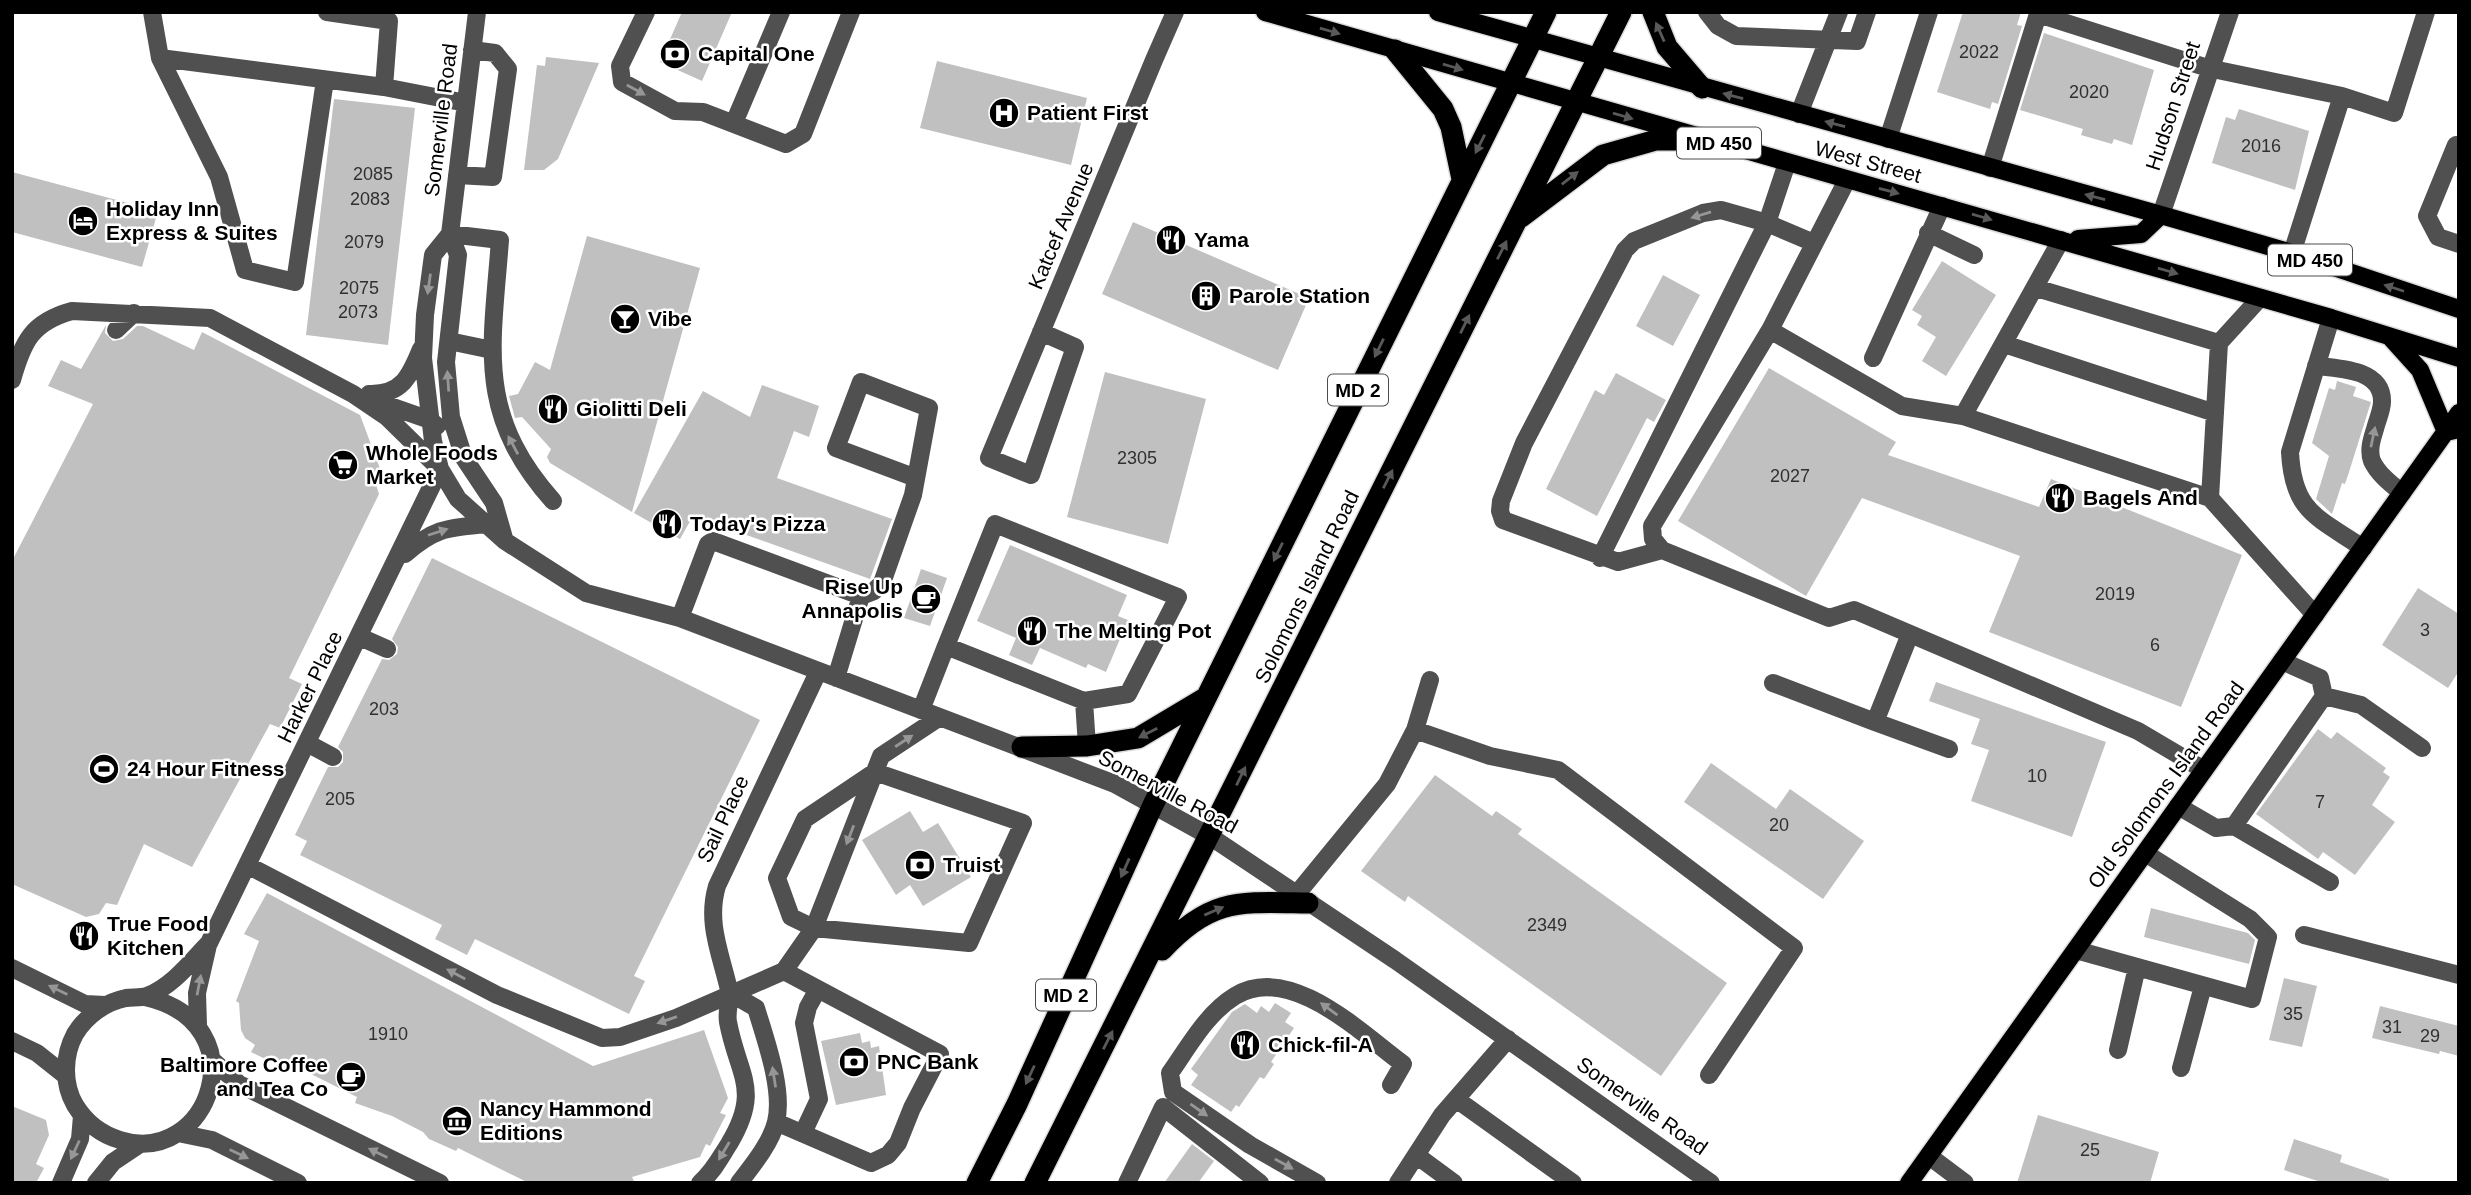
<svg xmlns="http://www.w3.org/2000/svg" width="2471" height="1195" font-family="Arial,sans-serif">
<style>
.building{fill:#c0c0c0}
.lines{fill:none;stroke-linecap:round;stroke-linejoin:round}
.major-casing{stroke:#dbdbdb;stroke-width:21}
.highway-casing{stroke:#dbdbdb;stroke-width:24}
.minor{stroke:#505050;stroke-width:18}
.major{stroke:#000;stroke-width:18}
.highway{stroke:#000;stroke-width:21}
.oneway{fill:#595959}
.oneway2{fill:#969696}
.labels{text-anchor:middle;stroke-width:5;stroke-linejoin:round;paint-order:stroke}
.number-label{font-size:18px;fill:#303030}
.shield{fill:#fff;stroke:#4c4c4c;stroke-width:2}
.shield-label{font-size:19px;font-weight:bold;fill:#000}
.poi-label{font-size:21px;font-weight:bold;fill:#000;stroke:#fff;text-anchor:start}
.street-label{font-size:21px;fill:#000;stroke:#fff}
</style>
<rect width="100%" height="100%" fill="#fff"/>
<path class="building" d="M 682,12 L 732,12 L 702,81 L 660,62 Z
M 1963,12 L 2021,12 L 2017,25 L 2022,26 L 1998,104 L 1992,102 L 1990,109 L 1937,92 Z
M 2044,33 L 2154,70 L 2132,145 L 2114,139 L 2112,144 L 2081,135 L 2083,129 L 2020,110 Z
M 546,57 L 599,63 L 558,159 L 544,170 L 524,170 L 537,65 L 545,66 Z
M 937,61 L 1087,98 L 1071,165 L 920,128 Z
M 334,99 L 415,108 L 388,345 L 306,335 Z
M 2239,109 L 2309,131 L 2295,190 L 2212,163 L 2226,117 L 2235,120 Z
M 12,172 L 158,211 L 142,267 L 12,232 Z
M 1133,222 L 1309,298 L 1278,370 L 1102,294 Z
M 587,236 L 700,268 L 632,512 L 550,463 L 547,457 L 551,449 L 522,417 L 515,418 L 509,396 L 518,394 L 535,362 L 550,370 Z
M 1942,261 L 1996,295 L 1946,376 L 1922,361 L 1936,337 L 1917,325 L 1922,316 L 1912,310 Z
M 1663,275 L 1700,295 L 1673,346 L 1636,326 Z
M 106,325 L 105,333 L 113,341 L 123,339 L 137,326 L 143,326 L 194,350 L 202,332 L 360,415 L 382,474 L 374,478 L 379,494 L 289,678 L 302,684 L 280,728 L 270,724 L 192,867 L 144,844 L 117,905 L 106,903 L 99,914 L 86,917 L 12,884 L 12,561 L 93,404 L 48,386 L 61,360 L 81,369 Z
M 1769,368 L 1896,442 L 1888,455 L 2039,507 L 2051,479 L 2242,555 L 2181,707 L 1989,632 L 2020,556 L 1862,498 L 1806,596 L 1678,521 Z
M 1105,372 L 1206,399 L 1168,544 L 1067,517 Z
M 1616,373 L 1666,400 L 1654,422 L 1647,418 L 1597,516 L 1546,489 L 1595,390 L 1604,395 Z
M 2337,381 L 2356,387 L 2353,396 L 2371,402 L 2349,472 L 2345,484 L 2342,483 L 2332,514 L 2316,499 L 2329,456 L 2312,443 L 2329,388 L 2335,390 Z
M 762,385 L 819,406 L 809,437 L 794,431 L 777,478 L 892,519 L 870,579 L 693,516 L 680,539 L 634,513 L 703,391 L 750,417 Z
M 1010,545 L 1127,595 L 1118,616 L 1128,620 L 1106,672 L 1088,664 L 1086,668 L 1040,648 L 1032,665 L 1009,655 L 1016,638 L 977,621 Z
M 432,558 L 760,720 L 634,976 L 645,981 L 629,1014 L 475,939 L 467,955 L 435,939 L 442,925 L 300,855 L 307,841 L 295,835 L 328,767 L 338,767 L 343,762 L 343,752 L 338,747 L 382,659 L 389,660 L 397,654 L 398,647 L 392,639 Z
M 921,569 L 947,578 L 930,626 L 904,618 Z
M 2418,588 L 2459,614 L 2459,671 L 2448,688 L 2382,645 Z
M 1936,682 L 2106,742 L 2072,837 L 1971,801 L 1989,750 L 1971,744 L 1980,719 L 1929,701 Z
M 2318,729 L 2331,739 L 2337,732 L 2386,768 L 2383,772 L 2390,777 L 2372,805 L 2395,822 L 2355,875 L 2323,852 L 2318,859 L 2256,814 Z
M 1711,763 L 1776,809 L 1790,789 L 1864,841 L 1823,899 L 1684,802 Z
M 1435,775 L 1492,816 L 1496,811 L 1522,829 L 1518,834 L 1727,983 L 1661,1076 L 1408,896 L 1405,902 L 1361,871 Z
M 910,811 L 923,832 L 938,823 L 971,877 L 923,906 L 910,885 L 896,895 L 862,840 Z
M 267,893 L 593,1066 L 704,1030 L 728,1098 L 720,1113 L 726,1115 L 710,1146 L 706,1144 L 700,1157 L 632,1177 L 635,1183 L 529,1183 L 458,1148 L 456,1151 L 429,1139 L 423,1132 L 392,1116 L 355,1103 L 357,1097 L 295,1066 L 290,1071 L 251,1052 L 255,1045 L 245,1038 L 241,1030 L 239,1003 L 236,1001 L 259,941 L 244,934 Z
M 2151,908 L 2248,933 L 2255,940 L 2249,964 L 2144,937 Z
M 2284,978 L 2317,986 L 2302,1047 L 2269,1040 Z
M 1275,1003 L 1291,1013 L 1285,1022 L 1294,1028 L 1271,1062 L 1274,1064 L 1264,1079 L 1260,1077 L 1239,1107 L 1236,1105 L 1231,1112 L 1191,1085 L 1198,1075 L 1191,1069 L 1232,1012 L 1245,1004 L 1257,1013 L 1261,1006 L 1269,1012 Z
M 2380,1006 L 2459,1026 L 2459,1056 L 2440,1051 L 2439,1054 L 2372,1038 Z
M 860,1033 L 862,1043 L 870,1041 L 871,1048 L 879,1046 L 886,1095 L 836,1105 L 821,1041 Z
M 12,1106 L 46,1120 L 49,1135 L 36,1164 L 44,1168 L 36,1183 L 12,1183 Z
M 2038,1115 L 2159,1152 L 2150,1183 L 2017,1183 Z
M 2294,1139 L 2342,1155 L 2340,1162 L 2389,1179 L 2389,1183 L 2324,1183 L 2284,1170 Z
M 1192,1144 L 1214,1161 L 1198,1183 L 1164,1183 Z"/>
<g class="lines">
<g class="major-casing">
<path id="major" d="M 1265,12 L 2331,318 L 2459,358
M 1438,12 L 2161,215 L 2292,253 L 2459,309
M 2078,239 L 2141,234 L 2161,215
M 2391,338 L 2420,370 L 2446,432 L 2455,430
M 1909,1183 L 2459,413"/>
</g>
<g class="highway-casing">
<path id="highway" d="M 1653,12 L 1667,47 L 1702,88
M 1395,50 L 1443,109 L 1451,127 L 1462,179
M 1521,217 L 1603,155 L 1656,140 L 1708,140
M 1022,747 L 1087,746 L 1138,738 L 1205,698
M 1162,950 C 1211,897 1240,902 1308,903
M 977,1183 L 1017,1104 L 1153,805 L 1546,12
M 1035,1183 L 1621,12"/>
</g>
<path class="minor" d="M 152,12 L 160,58 L 219,177 L 245,270 L 295,282 L 325,80
M 327,12 L 389,21 L 384,87 L 466,103
M 477,12 L 450,234 L 458,255 L 446,362 L 451,417 L 464,458 L 494,503 L 504,538
M 646,12 L 620,66 L 622,82 L 675,111 L 703,112 L 786,144 L 803,134 L 851,12
M 1707,12 L 1718,26 L 1736,36 L 1857,41 L 1867,12
M 160,58 L 384,87
M 2342,96 L 2394,113 L 2426,12
M 1799,114 L 1839,12
M 734,123 L 781,12
M 1888,139 L 1929,12
M 2456,145 L 2427,216 L 2438,237 L 2459,244
M 1990,168 L 2038,14 L 2208,68 L 2342,96 L 2292,253
M 457,175 L 493,177 L 508,69 L 495,53 L 472,50
M 1847,180 L 1770,330 L 1902,406 L 1963,416 L 2210,498 L 2315,615
M 2161,215 L 2230,12
M 1928,233 L 1974,255
M 450,234 L 433,255 L 425,315 L 423,358 L 433,441 L 440,469 L 458,499 L 505,541 L 586,593 L 680,618 L 1115,784 L 1211,837 L 1395,960 L 1711,1183
M 450,234 L 500,240 C 492,348 475,413 553,501
M 2036,288 L 2219,343 L 2260,298
M 2331,318 L 2290,452 C 2293,512 2317,517 2363,548
M 116,330 L 134,313
M 1770,330 L 1652,526 L 1653,539 L 1662,550 L 1829,618 L 1854,610 L 2138,731 L 2204,770
M 1041,332 L 1075,347 L 1031,475 L 989,458 L 1154,60 L 1175,12
M 449,341 L 492,350
M 2004,344 L 2215,413
M 1873,358 L 1942,206
M 2316,366 C 2338,368 2383,369 2382,402 C 2382,410 2377,421 2375,429 C 2372,439 2368,450 2372,461 C 2378,474 2391,484 2402,493
M 12,380 C 23,341 32,322 72,311 L 210,318 L 353,394 L 387,417 L 440,469
M 369,394 C 402,395 410,376 421,349
M 367,398 L 430,420 L 437,426
M 1963,416 L 2061,240
M 2210,498 L 2219,343
M 1662,550 L 1618,562 L 1503,520 L 1500,511 L 1501,501 L 1524,443 L 1625,250 L 1634,241 L 1703,213 L 1721,210 L 1767,223 L 1814,243
M 405,554 C 436,527 448,528 488,524
M 1600,558 L 1767,223 L 1787,163
M 680,618 L 708,544 L 713,541 L 861,596
M 360,637 L 387,649
M 946,646 L 995,524 L 1178,597 L 1128,694 L 1084,701
M 836,678 L 861,596 L 874,591 L 882,583 L 913,495 L 929,408 L 861,382 L 836,448 L 916,478
M 1773,683 L 1875,722 L 1910,634
M 2324,696 L 2361,705 L 2422,748
M 921,710 L 946,646 L 1084,701 L 1087,746
M 1875,722 L 1949,749
M 1415,730 L 1490,756 L 1558,770 L 1794,948 L 1709,1075
M 307,743 L 333,757
M 875,772 L 1023,823 L 969,943 L 814,928 L 791,917 L 777,878 L 805,819 Z
M 2178,806 L 2216,828 L 2234,826 L 2324,696 L 2320,678 L 2282,661
M 2234,826 L 2330,882
M 247,865 L 497,995 L 602,1038 L 620,1037 L 676,1018 L 784,971 L 814,928 L 881,756 L 940,717
M 1296,895 L 1387,784 L 1415,730 L 1430,680
M 2304,935 L 2459,975
M 2076,950 L 2252,999 L 2268,937 L 2250,919 L 2145,853
M 12,968 L 85,1004 L 105,1005
M 730,993 L 756,1008 C 765,1038 784,1090 776,1122 C 771,1143 752,1166 739,1183
M 145,997 C 261,1023 209,1168 120,1140 C 100,1134 86,1123 75,1105 C 63,1084 63,1056 75,1034 C 86,1016 105,1002 126,998 C 132,997 140,998 147,996 C 171,987 190,963 207,945
M 198,1025 L 197,993 L 208,945 L 440,469
M 12,1041 L 37,1053 L 66,1076
M 2118,1050 L 2137,967
M 212,1060 L 239,1084 L 440,1183
M 2181,1068 L 2203,986
M 1456,1099 L 1573,1183
M 776,1122 L 871,1163 L 888,1155 L 898,1143 L 912,1108 L 940,1054 L 784,971
M 178,1133 L 212,1140 L 298,1183
M 803,1133 L 819,1099 L 804,1023 L 808,1007 L 818,989
M 1416,1155 L 1454,1183
M 1929,1156 L 1965,1183
M 61,1183 L 80,1139 L 82,1116
M 96,1183 L 113,1162 L 140,1144
M 700,1183 C 713,1172 720,1158 729,1144 C 762,1089 738,1076 728,1022 C 726,1011 731,1000 729,990 C 721,954 706,923 717,886 L 818,672
M 1127,1183 L 1163,1107 L 1260,1183
M 1317,1183 L 1250,1145 L 1173,1092 L 1170,1073 C 1189,1046 1207,1013 1235,996 C 1290,962 1362,1034 1403,1064 L 1391,1085
M 1398,1183 L 1442,1115 L 1508,1039"/>
<use href="#major" class="major"/>
<use href="#highway" class="highway"/>
</g>
<defs><path id="oneway-solid" d="M-6-.8H1V-3.2L6.5 0L1 3.2V.8H-6Z" transform="scale(1.75)"/></defs>
<g class="oneway">
<use href="#oneway-solid" transform="translate(1330 31) rotate(16)"/>
<use href="#oneway-solid" transform="translate(1660 32) rotate(-114)"/>
<use href="#oneway-solid" transform="translate(1453 67) rotate(16)"/>
<use href="#oneway-solid" transform="translate(1733 96) rotate(-165)"/>
<use href="#oneway-solid" transform="translate(1623 116) rotate(16)"/>
<use href="#oneway-solid" transform="translate(1835 124) rotate(-165)"/>
<use href="#oneway-solid" transform="translate(1480 144) rotate(117)"/>
<use href="#oneway-solid" transform="translate(1570 178) rotate(-38)"/>
<use href="#oneway-solid" transform="translate(1889 191) rotate(15)"/>
<use href="#oneway-solid" transform="translate(2095 197) rotate(-165)"/>
<use href="#oneway-solid" transform="translate(1982 217) rotate(16)"/>
<use href="#oneway-solid" transform="translate(1502 250) rotate(-63)"/>
<use href="#oneway-solid" transform="translate(2168 271) rotate(16)"/>
<use href="#oneway-solid" transform="translate(2394 288) rotate(-162)"/>
<use href="#oneway-solid" transform="translate(1465 324) rotate(-64)"/>
<use href="#oneway-solid" transform="translate(1379 348) rotate(116)"/>
<use href="#oneway-solid" transform="translate(1388 479) rotate(-63)"/>
<use href="#oneway-solid" transform="translate(1278 552) rotate(116)"/>
<use href="#oneway-solid" transform="translate(1148 733) rotate(153)"/>
<use href="#oneway-solid" transform="translate(1241 776) rotate(-64)"/>
<use href="#oneway-solid" transform="translate(1125 868) rotate(114)"/>
<use href="#oneway-solid" transform="translate(1214 911) rotate(-23)"/>
<use href="#oneway-solid" transform="translate(1108 1040) rotate(-63)"/>
<use href="#oneway-solid" transform="translate(1030 1075) rotate(115)"/>
</g>
<g class="oneway2">
<use href="#oneway-solid" transform="translate(636 90) rotate(29)"/>
<use href="#oneway-solid" transform="translate(1701 215) rotate(163)"/>
<use href="#oneway-solid" transform="translate(429 284) rotate(98)"/>
<use href="#oneway-solid" transform="translate(448 381) rotate(-94)"/>
<use href="#oneway-solid" transform="translate(2373 437) rotate(-78)"/>
<use href="#oneway-solid" transform="translate(513 445) rotate(-118)"/>
<use href="#oneway-solid" transform="translate(438 532) rotate(-18)"/>
<use href="#oneway-solid" transform="translate(904 741) rotate(-33)"/>
<use href="#oneway-solid" transform="translate(850 835) rotate(111)"/>
<use href="#oneway-solid" transform="translate(456 974) rotate(-152)"/>
<use href="#oneway-solid" transform="translate(199 985) rotate(-79)"/>
<use href="#oneway-solid" transform="translate(58 990) rotate(-154)"/>
<use href="#oneway-solid" transform="translate(1329 1009) rotate(-144)"/>
<use href="#oneway-solid" transform="translate(667 1020) rotate(161)"/>
<use href="#oneway-solid" transform="translate(774 1077) rotate(-99)"/>
<use href="#oneway-solid" transform="translate(1199 1110) rotate(35)"/>
<use href="#oneway-solid" transform="translate(75 1150) rotate(115)"/>
<use href="#oneway-solid" transform="translate(724 1151) rotate(121)"/>
<use href="#oneway-solid" transform="translate(378 1153) rotate(-154)"/>
<use href="#oneway-solid" transform="translate(239 1154) rotate(26)"/>
<use href="#oneway-solid" transform="translate(1284 1164) rotate(29)"/>
</g>
<defs>
<g id="bank-disc" transform="scale(1.575)"><circle r="9.5" fill="#000" stroke="#fff"/><path d="M-6-4H6V4H-6ZM0-2.3a2.3 2.3 0 1 0 0 4.6a2.3 2.3 0 1 0 0-4.6Z" fill="#fff"/></g>
<g id="hospital-disc" transform="scale(1.575)"><circle r="9.5" fill="#000" stroke="#fff"/><path d="M-5-5h3v3.5h4V-5h3V5h-3V1.5h-4V5h-3Z" fill="#fff"/></g>
<g id="hotel-disc" transform="scale(1.575)"><circle r="9.5" fill="#000" stroke="#fff"/><path d="M-6-4.5h1.5V1H6V5H4.5V3h-9V5H-6ZM-4 0a1.8 1.8 0 1 1 3.6 0ZM.5 0V-2.5h3Q6-2.5 6 0Z" fill="#fff"/></g>
<g id="restaurant-disc" transform="scale(1.575)"><circle r="9.5" fill="#000" stroke="#fff"/><path d="M-5-6h1v4h1v-4h1v4h1v-4h1v5L-1.5 .5V6h-2V.5L-5-1ZM5-6V6H3V1.5H1.5Q1.5-4 5-6Z" fill="#fff"/></g>
<g id="building-disc" transform="scale(1.575)"><circle r="9.5" fill="#000" stroke="#fff"/><path d="M-4-6H4V6H1V3H-1V6H-4ZM-2.5-4.3h1.7v1.8h-1.7ZM.8-4.3h1.7v1.8H.8ZM-2.5-1h1.7V.8h-1.7ZM.8-1h1.7V.8H.8Z" fill="#fff"/></g>
<g id="bar-disc" transform="scale(1.575)"><circle r="9.5" fill="#000" stroke="#fff"/><path d="M-6-5H6L.8 .8V4.5H3.5V6h-7V4.5H-.8V.8Z" fill="#fff"/></g>
<g id="supermarket-disc" transform="scale(1.575)"><circle r="9.5" fill="#000" stroke="#fff"/><path d="M-6-5.5h2.5l.6 2H6L4.5 2H-2.5L-4.4-4H-6ZM-1.5 3.2a1.3 1.3 0 1 0 .1 0ZM3 3.2a1.3 1.3 0 1 0 .1 0Z" fill="#fff"/></g>
<g id="cafe-disc" transform="scale(1.575)"><circle r="9.5" fill="#000" stroke="#fff"/><path d="M-5.5-4.5H6V0H3Q3 3.5 0 3.5H-2.5Q-5.5 3.5-5.5 0ZM3-3.2v2h1.7v-2ZM-6 4.5H4V6H-6Z" fill="#fff"/></g>
<g id="stadium-disc" transform="scale(1.575)"><circle r="9.5" fill="#000" stroke="#fff"/><path d="M0-5a6.5 5 0 1 0 0 10a6.5 5 0 1 0 0-10ZM-3.5-1.8h7v3.6h-7Z" fill="#fff"/></g>
<g id="museum-disc" transform="scale(1.575)"><circle r="9.5" fill="#000" stroke="#fff"/><path d="M0-6L6-3V-2H-6V-3ZM-5-1h2V3h-2ZM-1-1h2V3h-2ZM3-1h2V3H3ZM-6 4H6V6H-6Z" fill="#fff"/></g>
</defs>
<g fill-rule="evenodd">
<use href="#bank-disc" x="675" y="54"/>
<use href="#hospital-disc" x="1004" y="113"/>
<use href="#hotel-disc" x="83" y="221"/>
<use href="#restaurant-disc" x="1171" y="240"/>
<use href="#building-disc" x="1206" y="296"/>
<use href="#bar-disc" x="625" y="319"/>
<use href="#restaurant-disc" x="553" y="409"/>
<use href="#supermarket-disc" x="343" y="465"/>
<use href="#restaurant-disc" x="2060" y="498"/>
<use href="#restaurant-disc" x="667" y="524"/>
<use href="#cafe-disc" x="926" y="599"/>
<use href="#restaurant-disc" x="1032" y="631"/>
<use href="#stadium-disc" x="104" y="769"/>
<use href="#bank-disc" x="920" y="865"/>
<use href="#restaurant-disc" x="84" y="936"/>
<use href="#restaurant-disc" x="1245" y="1045"/>
<use href="#bank-disc" x="854" y="1062"/>
<use href="#cafe-disc" x="351" y="1077"/>
<use href="#museum-disc" x="457" y="1121"/>
</g>
<g class="labels">
<g class="number-label">
<text x="1979" y="58">2022</text>
<text x="2089" y="98">2020</text>
<text x="2261" y="152">2016</text>
<text x="373" y="180">2085</text>
<text x="370" y="205">2083</text>
<text x="364" y="248">2079</text>
<text x="359" y="294">2075</text>
<text x="358" y="318">2073</text>
<text x="1137" y="464">2305</text>
<text x="1790" y="482">2027</text>
<text x="2115" y="600">2019</text>
<text x="2425" y="636">3</text>
<text x="2155" y="651">6</text>
<text x="384" y="715">203</text>
<text x="2037" y="782">10</text>
<text x="340" y="805">205</text>
<text x="2320" y="808">7</text>
<text x="1779" y="831">20</text>
<text x="1547" y="931">2349</text>
<text x="2293" y="1020">35</text>
<text x="2392" y="1033">31</text>
<text x="388" y="1040">1910</text>
<text x="2430" y="1042">29</text>
<text x="2090" y="1156">25</text>
</g>
<g class="shield">
<rect x="1677" y="127.5" width="84" height="31" rx="5"/>
<rect x="2268" y="244.5" width="84" height="31" rx="5"/>
<rect x="1328" y="374.5" width="60" height="31" rx="5"/>
<rect x="1036" y="979.5" width="60" height="31" rx="5"/>
</g>
<g class="shield-label">
<text x="1719" y="150">MD 450</text>
<text x="2310" y="267">MD 450</text>
<text x="1358" y="397">MD 2</text>
<text x="1066" y="1002">MD 2</text>
</g>
<g class="poi-label">
<text x="698" y="61">Capital One</text>
<text x="1027" y="120">Patient First</text>
<text x="106" y="216">Holiday Inn<tspan x="106" dy="24">Express &amp; Suites</tspan></text>
<text x="1194" y="247">Yama</text>
<text x="1229" y="303">Parole Station</text>
<text x="648" y="326">Vibe</text>
<text x="576" y="416">Giolitti Deli</text>
<text x="366" y="460">Whole Foods<tspan x="366" dy="24">Market</tspan></text>
<text x="2083" y="505">Bagels And</text>
<text x="690" y="531">Today's Pizza</text>
<text x="903" y="594" text-anchor="end">Rise Up<tspan x="903" dy="24">Annapolis</tspan></text>
<text x="1055" y="638">The Melting Pot</text>
<text x="127" y="776">24 Hour Fitness</text>
<text x="943" y="872">Truist</text>
<text x="107" y="931">True Food<tspan x="107" dy="24">Kitchen</tspan></text>
<text x="1268" y="1052">Chick-fil-A</text>
<text x="877" y="1069">PNC Bank</text>
<text x="328" y="1072" text-anchor="end">Baltimore Coffee<tspan x="328" dy="24">and Tea Co</tspan></text>
<text x="480" y="1116">Nancy Hammond<tspan x="480" dy="24">Editions</tspan></text>
</g>
<g class="street-label">
<text transform="translate(2173 106) rotate(-72)" y="7">Hudson Street</text>
<text transform="translate(441 120) rotate(-83)" y="7">Somerville Road</text>
<text transform="translate(1868 162) rotate(15)" y="7">West Street</text>
<text transform="translate(1061 226) rotate(-67)" y="7">Katcef Avenue</text>
<text transform="translate(1307 587) rotate(-64)" y="7">Solomons Island Road</text>
<text transform="translate(310 687) rotate(-64)" y="7">Harker Place</text>
<text transform="translate(2166 785) rotate(-54)" y="7">Old Solomons Island Road</text>
<text transform="translate(1168 792) rotate(28)" y="7">Somerville Road</text>
<text transform="translate(723 819) rotate(-65)" y="7">Sail Place</text>
<text transform="translate(1642 1106) rotate(35)" y="7">Somerville Road</text>
</g>
</g>
<rect width="2471" height="1195" fill="none" stroke="#000000" stroke-width="28"/>
</svg>
